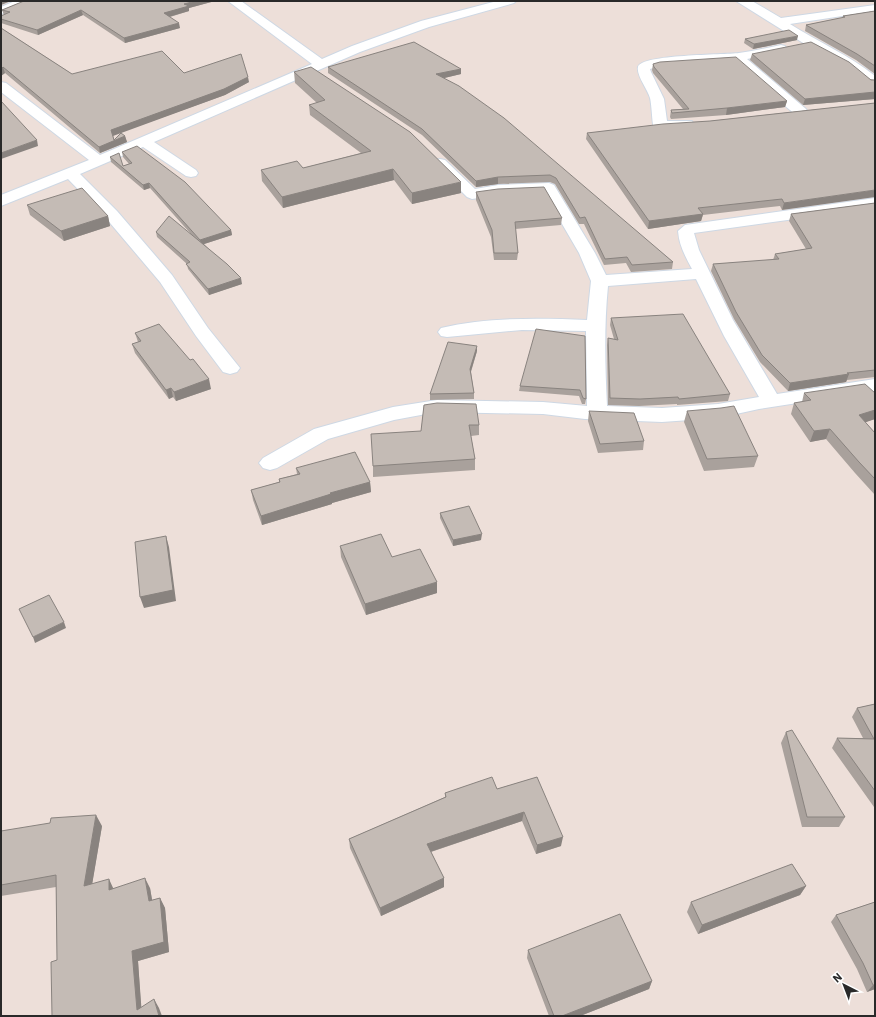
<svg xmlns="http://www.w3.org/2000/svg" width="876" height="1017" font-family="'IBM Plex Sans',sans-serif">
<style>
.lines{fill:none;stroke-linecap:round;stroke-linejoin:round}
.minor-casing{stroke:#ced8e4;stroke-width:2}
.minor{fill:#fff;fill-rule:evenodd}
.wall{fill:#a9a19c}
.shaded-wall{fill:#89837f}
.building{fill:#c4bbb5;stroke:#89837f}
</style>
<rect width="100%" height="100%" fill="#eddfd9"/>
<g class="lines">
<g class="minor-casing">
<path id="minor" d="M 15,1 L 31,1 L 29,3 L 1,14 L 1,7 Z
M 228,1 L 241,1 L 322,59 L 352,46 L 421,21 L 497,1 L 516,1 L 514,3 L 429,27 L 360,52 L 154,142 L 196,170 L 198,173 L 196,176 L 191,177 L 186,176 L 143,147 L 80,174 L 117,211 L 172,275 L 208,328 L 240,368 L 237,372 L 230,374 L 223,372 L 196,336 L 160,282 L 105,217 L 68,179 L 1,206 L 1,195 L 89,160 L 1,92 L 1,82 L 6,83 L 100,155 L 312,64 Z
M 736,1 L 752,1 L 781,18 L 875,5 L 875,11 L 790,24 C 818,42 849,55 875,76 L 875,86 L 870,85 L 848,67 L 808,46 Z
M 781,45 L 785,46 L 787,49 L 785,52 L 747,59 L 806,109 L 808,112 L 806,115 L 801,116 L 796,115 L 754,80 L 735,61 L 660,66 L 650,69 L 651,72 L 664,99 L 667,121 L 692,121 L 694,124 L 692,127 C 681,130 665,131 654,128 C 652,124 652,106 650,98 C 648,90 636,75 638,67 C 641,54 724,55 739,53 C 753,51 767,48 781,45 Z
M 440,159 L 445,160 L 475,189 L 498,185 L 549,183 L 554,185 L 595,253 L 606,275 L 692,269 C 685,256 679,245 678,231 L 685,225 L 875,198 L 875,208 L 694,233 L 699,250 L 733,320 L 777,394 L 875,379 L 875,391 L 759,409 L 718,418 L 662,422 L 585,419 L 543,414 L 437,412 L 394,420 L 328,439 L 277,468 L 270,470 L 263,468 L 259,463 L 263,458 L 314,429 L 393,407 L 437,400 L 543,402 L 587,406 L 586,331 L 522,330 L 447,337 L 441,336 L 438,332 L 441,328 C 487,317 539,318 587,320 L 591,281 L 579,253 L 544,193 L 498,195 L 472,199 L 467,197 L 433,163 L 435,160 ZM 696,279 L 724,336 L 759,397 L 718,404 L 662,408 L 607,406 C 605,365 604,326 608,286 Z"/>
</g>
<use href="#minor" class="minor"/>
</g>
<path class="wall" d="M 24,1 L 215,1 L 189,8 L 189,11 L 170,17 L 180,28 L 125,43 L 83,15 L 38,35 L 1,23 L 1,16 L 4,15 L 2,10 Z
M 875,11 L 875,74 L 856,60 L 805,31 L 806,25 L 842,18 L 843,16 Z
M 1,28 L 72,74 L 184,73 L 249,82 L 225,95 L 113,135 L 114,140 L 125,136 L 127,142 L 100,153 L 5,73 L 1,76 Z
M 745,39 L 797,40 L 753,49 L 744,43 Z
M 752,54 L 875,80 L 875,99 L 803,105 L 750,60 Z
M 653,64 L 787,101 L 785,107 L 726,115 L 671,119 L 670,117 L 671,110 L 683,109 L 653,73 L 652,70 Z
M 328,67 L 461,69 L 461,74 L 444,78 L 673,262 L 672,269 L 631,272 L 626,263 L 604,265 L 584,224 L 579,224 L 555,184 L 550,182 L 498,184 L 476,187 L 422,135 L 328,73 Z
M 294,72 L 461,193 L 412,204 L 394,180 L 283,208 L 262,181 L 261,170 L 303,168 L 361,153 L 310,115 L 309,105 L 317,103 L 295,83 Z
M 875,103 L 782,210 L 780,206 L 703,215 L 701,221 L 648,229 L 586,139 L 587,133 L 710,121 Z
M 122,152 L 231,230 L 232,235 L 204,244 L 242,284 L 209,295 L 188,269 L 187,264 L 157,237 L 156,232 L 190,233 L 150,188 L 144,190 L 111,162 L 110,157 L 123,166 L 129,164 L 123,157 Z
M 476,192 L 562,218 L 561,225 L 515,229 L 518,253 L 517,260 L 494,260 L 491,237 L 476,200 Z
M 875,203 L 875,377 L 847,380 L 846,382 L 788,391 L 760,362 L 734,319 L 711,271 L 713,264 L 773,260 L 775,254 L 806,249 L 789,221 L 791,214 Z
M 27,205 L 108,216 L 110,226 L 64,241 L 30,215 Z
M 611,318 L 730,394 L 728,401 L 677,405 L 677,404 L 639,406 L 608,405 L 607,345 L 608,338 L 614,339 L 610,325 Z
M 135,333 L 211,389 L 176,401 L 173,397 L 169,399 L 135,353 L 132,344 L 138,342 Z
M 585,336 L 586,399 L 585,404 L 582,404 L 579,396 L 519,391 L 520,386 Z
M 477,351 L 471,372 L 474,393 L 474,399 L 430,400 L 430,394 Z
M 804,393 L 875,393 L 875,419 L 865,422 L 875,433 L 875,495 L 855,473 L 826,439 L 810,442 L 791,414 L 794,403 L 802,402 Z
M 424,405 L 479,425 L 479,435 L 471,436 L 475,459 L 475,470 L 373,477 L 373,466 L 421,431 Z
M 589,411 L 644,441 L 643,450 L 598,453 L 588,421 Z
M 687,411 L 758,456 L 754,467 L 704,471 L 684,422 Z
M 296,468 L 370,482 L 371,492 L 332,503 L 332,504 L 262,525 L 253,500 L 251,490 L 279,482 L 279,479 L 297,474 Z
M 440,513 L 481,540 L 453,546 L 440,518 Z
M 340,546 L 392,557 L 437,593 L 366,615 L 341,557 Z
M 875,704 L 875,807 L 874,807 L 832,748 L 837,738 L 863,738 L 852,717 L 857,708 Z
M 786,732 L 845,817 L 839,827 L 802,827 L 781,743 Z
M 537,777 L 561,846 L 536,854 L 522,821 L 431,852 L 444,878 L 444,887 L 381,916 L 350,848 L 349,839 L 445,797 L 445,793 L 497,789 Z
M 102,826 L 92,884 L 114,888 L 150,888 L 152,900 L 160,898 L 165,908 L 169,952 L 138,961 L 141,1007 L 159,1008 L 52,1016 L 57,960 L 56,887 L 1,896 L 1,831 Z
M 806,886 L 800,895 L 698,934 L 687,912 L 691,902 Z
M 875,902 L 875,989 L 867,992 L 857,969 L 831,922 L 836,915 Z
M 528,950 L 652,981 L 649,989 L 580,1016 L 549,1016 L 527,958 Z"/>
<path class="shaded-wall" d="M 1,1 L 11,1 L 1,5 Z
M 196,1 L 215,1 L 189,8 L 189,11 L 165,18 L 164,13 L 184,4 Z
M 81,10 L 83,15 L 38,35 L 37,30 Z
M 179,23 L 180,28 L 125,43 L 124,38 Z
M 798,36 L 797,40 L 753,49 L 754,44 Z
M 3,67 L 5,73 L 1,76 L 1,69 Z
M 461,69 L 461,74 L 436,80 L 436,74 Z
M 248,77 L 249,82 L 225,95 L 113,136 L 111,130 Z
M 875,92 L 875,99 L 803,105 L 805,99 Z
M 787,101 L 785,107 L 726,115 L 727,108 Z
M 125,136 L 127,142 L 100,153 L 99,147 Z
M 37,140 L 38,146 L 1,159 L 1,153 Z
M 393,169 L 394,180 L 283,208 L 282,197 Z
M 498,177 L 498,184 L 476,187 L 476,181 Z
M 461,182 L 461,193 L 412,204 L 412,193 Z
M 149,183 L 150,188 L 144,190 L 143,185 Z
M 875,190 L 875,197 L 782,210 L 784,203 Z
M 703,214 L 701,221 L 648,229 L 649,221 Z
M 108,216 L 110,226 L 64,241 L 61,231 Z
M 231,230 L 232,235 L 201,245 L 200,240 Z
M 241,278 L 242,284 L 209,295 L 208,289 Z
M 477,346 L 477,351 L 470,374 L 470,369 Z
M 849,374 L 846,382 L 788,391 L 790,383 Z
M 209,379 L 211,389 L 176,401 L 174,392 Z
M 171,388 L 173,397 L 169,399 L 166,390 Z
M 875,410 L 875,419 L 855,426 L 859,415 Z
M 830,429 L 826,439 L 810,442 L 814,431 Z
M 370,482 L 371,492 L 332,503 L 332,504 L 262,525 L 261,516 L 330,493 Z
M 482,534 L 481,540 L 453,546 L 453,540 Z
M 166,536 L 169,547 L 176,601 L 144,608 L 140,597 Z
M 437,582 L 437,593 L 366,615 L 365,604 Z
M 64,622 L 66,628 L 35,643 L 33,637 Z
M 524,812 L 522,821 L 427,853 L 427,844 Z
M 96,815 L 102,826 L 90,897 L 84,886 Z
M 563,837 L 561,846 L 536,854 L 537,845 Z
M 145,878 L 150,888 L 154,911 L 149,901 Z
M 444,878 L 444,887 L 381,916 L 380,908 Z
M 109,879 L 114,890 L 109,890 Z
M 806,886 L 800,895 L 698,934 L 702,925 Z
M 160,898 L 165,908 L 169,952 L 138,961 L 142,1016 L 137,1010 L 132,951 Z
M 652,981 L 649,989 L 580,1016 L 562,1016 Z
M 873,985 L 875,985 L 875,989 L 867,992 Z
M 154,999 L 159,1008 L 162,1016 L 159,1016 Z"/>
<path class="building" d="M 24,1 L 196,1 L 184,4 L 189,6 L 164,13 L 179,23 L 124,38 L 81,10 L 37,30 L 1,19 L 1,16 L 10,12 L 2,10 Z
M 875,11 L 875,66 L 857,54 L 806,25 L 845,17 L 843,16 Z
M 1,28 L 72,74 L 162,51 L 184,73 L 241,54 L 248,77 L 224,89 L 111,130 L 114,140 L 121,133 L 125,136 L 99,147 L 3,67 L 1,69 Z
M 789,30 L 798,36 L 754,44 L 745,39 Z
M 414,42 L 461,69 L 436,74 L 459,86 L 504,118 L 673,262 L 632,265 L 627,257 L 605,259 L 585,217 L 580,218 L 556,178 L 550,175 L 498,177 L 476,181 L 422,129 L 328,67 Z
M 811,42 L 849,62 L 871,80 L 875,80 L 875,92 L 805,99 L 752,54 Z
M 736,57 L 787,101 L 727,108 L 672,113 L 671,110 L 689,109 L 654,67 L 653,64 L 660,62 Z
M 311,67 L 410,132 L 461,182 L 412,193 L 393,169 L 282,197 L 261,170 L 297,161 L 303,168 L 371,151 L 309,105 L 325,100 L 294,72 Z
M 1,101 L 37,140 L 1,153 Z
M 875,103 L 875,190 L 784,203 L 782,199 L 698,208 L 703,214 L 649,221 L 587,133 L 663,124 L 710,121 Z
M 137,146 L 185,182 L 231,230 L 200,240 L 149,183 L 143,185 L 110,157 L 119,153 L 123,166 L 132,163 L 122,152 Z
M 544,187 L 562,218 L 515,222 L 518,253 L 494,253 L 492,230 L 476,192 L 498,189 Z
M 82,188 L 108,216 L 61,231 L 27,205 Z
M 875,203 L 875,370 L 847,373 L 849,374 L 790,383 L 762,355 L 736,312 L 713,264 L 779,259 L 775,254 L 812,248 L 791,214 Z
M 169,216 L 227,264 L 241,278 L 208,289 L 186,264 L 190,262 L 156,232 Z
M 683,314 L 730,394 L 679,399 L 678,397 L 640,399 L 610,398 L 608,338 L 618,340 L 611,318 Z
M 159,324 L 190,360 L 193,359 L 209,379 L 174,392 L 171,388 L 166,390 L 132,344 L 141,341 L 135,333 Z
M 536,329 L 585,336 L 586,399 L 583,398 L 580,390 L 520,386 Z
M 448,342 L 477,346 L 470,369 L 474,393 L 430,394 Z
M 865,384 L 875,393 L 875,410 L 859,415 L 875,433 L 875,479 L 859,462 L 830,429 L 814,431 L 794,403 L 811,400 L 804,393 Z
M 437,403 L 476,404 L 479,425 L 469,425 L 475,459 L 373,466 L 371,434 L 421,431 L 424,405 Z
M 734,406 L 758,456 L 707,459 L 687,411 L 721,408 Z
M 589,411 L 634,413 L 644,441 L 600,444 Z
M 355,452 L 370,482 L 330,493 L 331,494 L 261,516 L 251,490 L 280,482 L 279,479 L 300,474 L 296,468 Z
M 469,506 L 482,534 L 453,540 L 440,513 Z
M 381,534 L 392,557 L 420,549 L 437,582 L 365,604 L 340,546 Z
M 166,536 L 173,590 L 140,597 L 135,542 Z
M 49,595 L 64,622 L 33,637 L 19,609 Z
M 875,704 L 875,791 L 837,738 L 874,739 L 857,708 Z
M 792,730 L 845,817 L 807,817 L 786,732 Z
M 492,777 L 497,789 L 537,777 L 563,837 L 537,845 L 524,812 L 427,844 L 444,878 L 380,908 L 349,839 L 446,797 L 445,793 Z
M 96,815 L 84,886 L 109,879 L 109,890 L 145,878 L 149,901 L 160,898 L 164,942 L 132,951 L 137,1010 L 154,999 L 159,1016 L 52,1016 L 51,962 L 57,960 L 56,875 L 1,885 L 1,831 L 50,823 L 51,818 Z
M 792,864 L 806,886 L 702,925 L 691,902 Z
M 875,902 L 875,985 L 873,985 L 863,963 L 836,915 Z
M 620,914 L 652,981 L 562,1016 L 554,1016 L 528,950 Z"/>
<rect width="876" height="1017" fill="none" stroke="#292929" stroke-width="4"/>
<g transform="translate(844 985) rotate(318)" stroke="#ffffff" stroke-width="3" paint-order="stroke">
<path d="M0-3L7 15L0 10L-7 15Z" fill="#292929"/>
<text y="-6" font-size="11" font-weight="bold" text-anchor="middle" fill="#292929">N</text>
</g>
</svg>
